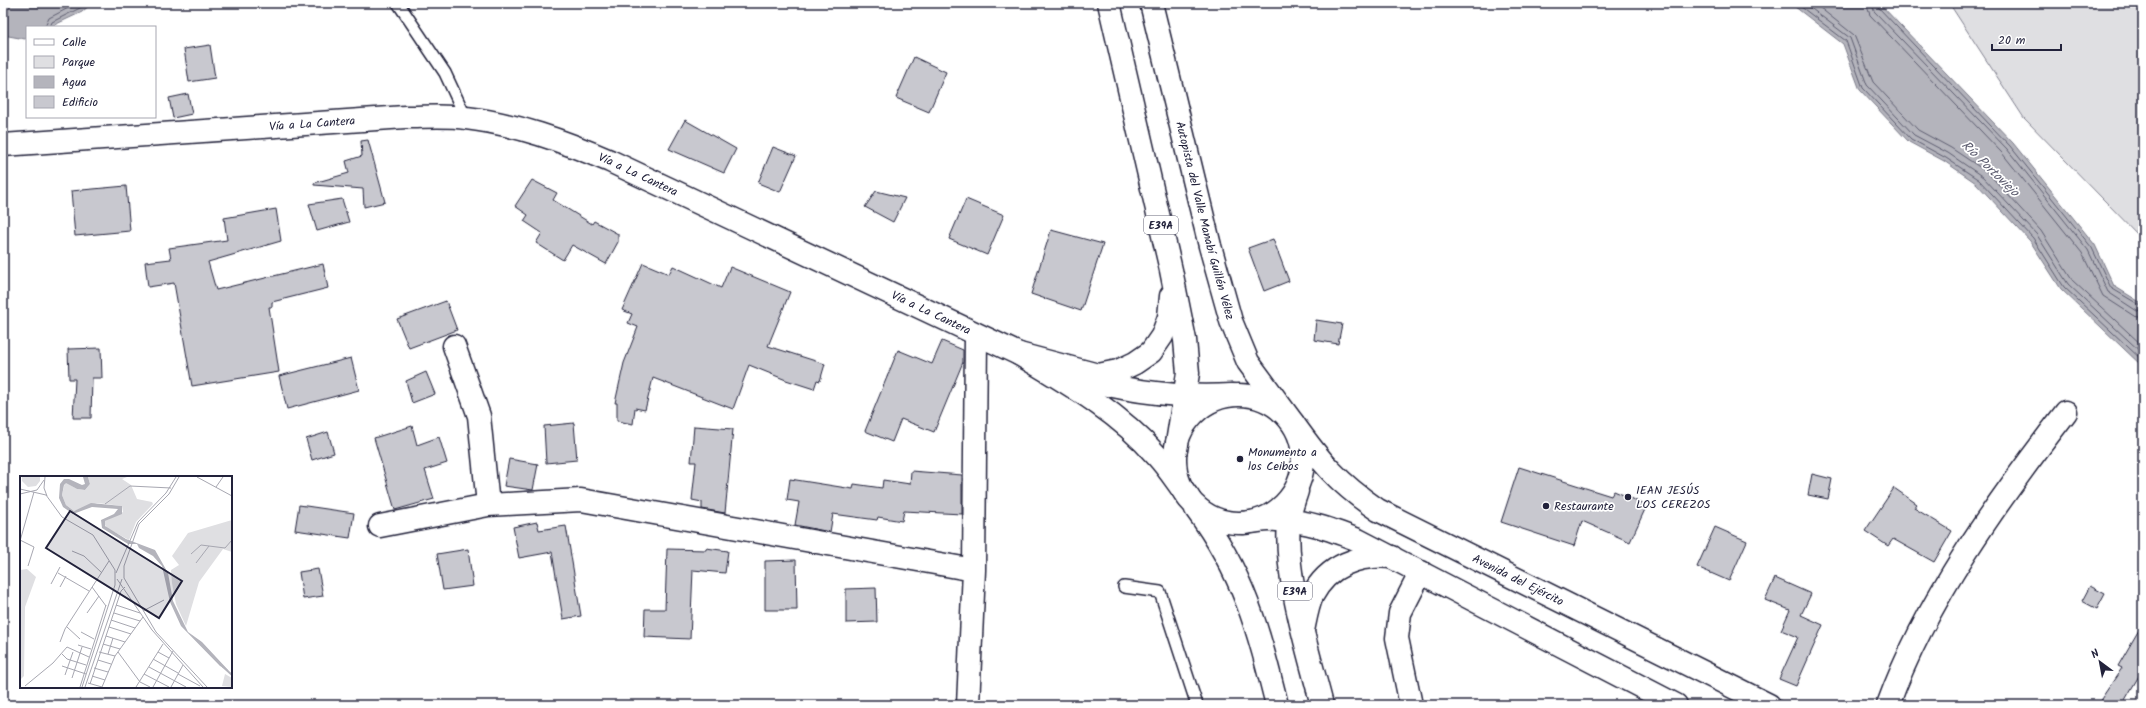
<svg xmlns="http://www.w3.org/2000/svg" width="2146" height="708" font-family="Kalam,sans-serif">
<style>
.green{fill:#dfdfe2;stroke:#80808e}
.water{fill:#b4b4bc;stroke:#7a7a88}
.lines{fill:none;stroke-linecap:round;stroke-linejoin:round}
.shore{stroke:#5c5c6f;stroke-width:1}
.building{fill:#c8c8cf;stroke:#22223b}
.service-casing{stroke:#22223b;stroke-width:14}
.minor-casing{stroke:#22223b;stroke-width:25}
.secondary-casing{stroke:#22223b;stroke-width:25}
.primary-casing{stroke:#22223b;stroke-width:25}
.service{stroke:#fff;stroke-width:11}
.minor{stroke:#fff;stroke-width:22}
.secondary{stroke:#fff;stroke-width:22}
.primary{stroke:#fff;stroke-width:22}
.poi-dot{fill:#22223b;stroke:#fff;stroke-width:1.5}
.labels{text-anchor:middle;stroke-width:3.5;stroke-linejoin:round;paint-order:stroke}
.shield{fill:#fff;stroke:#646476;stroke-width:1}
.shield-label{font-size:11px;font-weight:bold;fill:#22223b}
.street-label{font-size:12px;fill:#22223b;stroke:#fff}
.poi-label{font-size:12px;fill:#22223b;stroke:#fff;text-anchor:start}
.water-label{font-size:13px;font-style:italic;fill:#5c5c6f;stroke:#fff}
.inset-river{fill:none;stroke:#b4b4bc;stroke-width:2}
.inset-road{fill:none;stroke:#a7a7b1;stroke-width:1}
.view{fill:#22223b;fill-opacity:0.15;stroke:#22223b;stroke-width:2}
.inset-edge{fill:none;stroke:#22223b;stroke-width:2}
</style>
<rect width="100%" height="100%" fill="#fff"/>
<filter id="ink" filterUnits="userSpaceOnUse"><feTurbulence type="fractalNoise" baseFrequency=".025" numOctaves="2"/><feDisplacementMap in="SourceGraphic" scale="8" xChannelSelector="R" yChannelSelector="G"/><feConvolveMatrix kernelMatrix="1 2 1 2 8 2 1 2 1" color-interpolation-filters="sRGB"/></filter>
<g filter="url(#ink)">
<path class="green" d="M 1949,3 L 2143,3 L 2143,240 L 2024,118 Z"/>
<path class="water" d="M 3,3 L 92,3 L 82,12 L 50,27 L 27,27 L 27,38 L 25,39 L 3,35 Z
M 1790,3 L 1879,3 L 2013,143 L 2095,245 L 2114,286 L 2143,304 L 2143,367 L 2061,289 L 2030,241 L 1976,183 L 1944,161 L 1909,142 L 1860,90 L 1843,44 Z"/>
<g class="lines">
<path class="shore" d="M 1796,3 L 1846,41 L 1863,88 L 1911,139 L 1946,158 L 1979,180 L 2033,238 L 2064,287 L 2143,361
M 1804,3 L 1850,38 L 1867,85 L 1914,135 L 1948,153 L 1983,177 L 2037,235 L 2068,284 L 2143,354
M 1814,3 L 1854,35 L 1873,82 L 1918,130 L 1951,148 L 1987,172 L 2041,231 L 2072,280 L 2143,346
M 1866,3 L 1870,15 L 2002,153 L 2082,253 L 2103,296 L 2134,316 L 2143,318
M 1872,3 L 1874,11 L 2007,149 L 2088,250 L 2108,292 L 2137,311 L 2143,312
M 1877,3 L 1878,7 L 2010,146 L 2092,248 L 2111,288 L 2143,307
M 45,27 L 49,18 L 78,3
M 50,27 L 52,22 L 80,8 L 86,3"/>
</g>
<path class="building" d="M 210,45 L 215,78 L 189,82 L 184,49 Z
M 914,57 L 946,72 L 929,112 L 896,98 Z
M 188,94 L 192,114 L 173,118 L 169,98 Z
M 685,120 L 736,149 L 724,173 L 669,149 Z
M 368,140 L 385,202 L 364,207 L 363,189 L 314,185 L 314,183 L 349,173 L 346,161 L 362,156 L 361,141 Z
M 773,147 L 796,156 L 780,192 L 758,183 Z
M 532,180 L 557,193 L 553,200 L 592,224 L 594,221 L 618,234 L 618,242 L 606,264 L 572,245 L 563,260 L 536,243 L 542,233 L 524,221 L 528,215 L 515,206 Z
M 126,186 L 130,231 L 75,236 L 71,191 Z
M 876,191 L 905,198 L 893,222 L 865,207 Z
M 342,199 L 349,222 L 317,231 L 309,204 Z
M 966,199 L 1004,215 L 987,255 L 949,239 Z
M 276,209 L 281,241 L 208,262 L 216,290 L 323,264 L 328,288 L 272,302 L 272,307 L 269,307 L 279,372 L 192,386 L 174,283 L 148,287 L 145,262 L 171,259 L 169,248 L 227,240 L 224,218 Z
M 1051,230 L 1103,244 L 1081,311 L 1031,294 Z
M 1273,239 L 1289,281 L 1264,291 L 1248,248 Z
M 643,263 L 669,274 L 673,266 L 721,288 L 730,267 L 790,292 L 768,346 L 825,364 L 820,381 L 817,380 L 814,389 L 786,380 L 749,365 L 733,409 L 653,378 L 645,410 L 635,408 L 633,424 L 617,421 L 617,403 L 615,403 L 624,363 L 638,327 L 628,323 L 632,314 L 622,310 Z
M 446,301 L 457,330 L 409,348 L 397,319 Z
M 1316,320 L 1342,324 L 1338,344 L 1314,340 Z
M 942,341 L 963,350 L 963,362 L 934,432 L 901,419 L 892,442 L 865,431 L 898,350 L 932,364 Z
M 101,348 L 102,378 L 92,378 L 91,418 L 73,418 L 75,379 L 69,379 L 68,349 Z
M 351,358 L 359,390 L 287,409 L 279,376 Z
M 426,372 L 435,394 L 412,403 L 406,381 Z
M 574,423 L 577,460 L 546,463 L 544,426 Z
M 412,426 L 417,445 L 439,437 L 447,463 L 425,470 L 434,499 L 395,510 L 374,438 Z
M 694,426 L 733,429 L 725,513 L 702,509 L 702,502 L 692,500 L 696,462 L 691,462 Z
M 328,432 L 334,453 L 312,460 L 306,439 Z
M 509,459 L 538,464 L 533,490 L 504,486 Z
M 1519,467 L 1611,496 L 1614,491 L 1647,505 L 1630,542 L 1582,521 L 1574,546 L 1501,522 Z
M 911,471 L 962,475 L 962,514 L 904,511 L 902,521 L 878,517 L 877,520 L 833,514 L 830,532 L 795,525 L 799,502 L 787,500 L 790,479 L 853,489 L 854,484 L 882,488 L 883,480 L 910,484 Z
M 1812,474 L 1832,479 L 1828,499 L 1808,495 Z
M 1894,488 L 1917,504 L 1914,508 L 1952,531 L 1934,562 L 1893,539 L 1888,546 L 1865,531 Z
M 299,505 L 354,513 L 350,538 L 295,530 Z
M 537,522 L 539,530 L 566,526 L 581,616 L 563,619 L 552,552 L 519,558 L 513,527 Z
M 1715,527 L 1747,541 L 1729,581 L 1697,567 Z
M 706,548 L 728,551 L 725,573 L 693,570 L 690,639 L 644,637 L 645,609 L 665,609 L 667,549 L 706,550 Z
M 468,549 L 473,586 L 443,590 L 437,554 Z
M 796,560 L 797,610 L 765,610 L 765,561 Z
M 318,569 L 323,596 L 303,599 L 299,572 Z
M 1775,578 L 1811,594 L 1801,615 L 1823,625 L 1796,686 L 1779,679 L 1798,637 L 1781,630 L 1790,610 L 1765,600 Z
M 2090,586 L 2105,594 L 2097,609 L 2082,601 Z
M 876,588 L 877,622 L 846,623 L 846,589 Z
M 2143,623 L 2143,669 L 2122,705 L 2097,705 L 2122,668 L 2118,666 Z"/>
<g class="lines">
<g class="service-casing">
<path id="service" d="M 398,3 L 445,73 L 466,118
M 1124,587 L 1160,592 L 1197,705"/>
</g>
<g class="minor-casing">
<path id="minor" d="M 454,346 L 479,416 L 488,505
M 380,526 L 488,505 L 581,500 L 974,570
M 968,705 L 974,570 L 976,335
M 1411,705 L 1397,638 L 1400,613 L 1421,572
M 1888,705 C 1926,600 1998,500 2066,412"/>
</g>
<g class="secondary-casing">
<g id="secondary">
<path id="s1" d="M 3,145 L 405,117 C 425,117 446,115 466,118 C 517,124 563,141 610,161 L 1019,354 C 1068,383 1120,413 1157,456 C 1169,469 1178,484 1189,498"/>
<path d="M 1077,377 C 1128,392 1179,398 1232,395"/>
<path id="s2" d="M 1293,423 C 1320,461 1338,483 1378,510 L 1769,705"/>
<path d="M 1243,523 C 1254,522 1266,519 1277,520 C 1306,520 1332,530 1358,540 L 1676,705"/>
</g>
</g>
<g class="primary-casing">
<g id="primary">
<path d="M 1109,3 L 1171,270 L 1185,340 L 1188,373 L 1176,450"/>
<path id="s3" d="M 1151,3 L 1210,246 L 1231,321 L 1248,362 L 1293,423"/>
<path d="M 1019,354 L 1098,375 L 1118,371 L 1135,363 L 1151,352 L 1162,336 L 1169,317 L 1171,296"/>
<circle cx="1239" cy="459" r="64"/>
<path d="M 1297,491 C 1294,501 1290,510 1289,521 C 1284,577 1308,650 1322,705"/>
<path d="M 1196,509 C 1244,574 1258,629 1277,705"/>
<path d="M 1304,626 C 1306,616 1308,605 1312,596 C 1328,565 1359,554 1392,557"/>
</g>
</g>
<use href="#service" class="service"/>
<use href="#minor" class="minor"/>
<use href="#secondary" class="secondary"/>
<use href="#primary" class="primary"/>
</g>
</g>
<g class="poi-dot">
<circle cx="1240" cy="459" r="4"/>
<circle cx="1628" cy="497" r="4"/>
<circle cx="1546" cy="506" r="4"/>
</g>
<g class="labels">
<g class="shield">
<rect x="1144" y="216" width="34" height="18" rx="3"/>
<rect x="1278" y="582" width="34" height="18" rx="3"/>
</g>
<g class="shield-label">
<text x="1161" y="229">E39A</text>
<text x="1295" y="595">E39A</text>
</g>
<g class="street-label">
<text dy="4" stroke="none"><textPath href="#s1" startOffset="310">Vía a La Cantera</textPath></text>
<text dy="4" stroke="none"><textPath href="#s1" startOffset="646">Vía a La Cantera</textPath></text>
<text dy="4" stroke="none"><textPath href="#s3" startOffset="224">Autopista del Valle Manabí Guillén Vélez</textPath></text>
<text dy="4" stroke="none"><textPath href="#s1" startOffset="970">Vía a La Cantera</textPath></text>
<text dy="4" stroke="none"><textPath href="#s2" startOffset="279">Avenida del Ejército</textPath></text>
</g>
<g class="poi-label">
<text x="1248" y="456">Monumento a<tspan x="1248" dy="14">los Ceibos</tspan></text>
<text x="1636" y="494">IEAN JESÚS<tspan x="1636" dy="14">LOS CEREZOS</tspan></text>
<text x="1554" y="510">Restaurante</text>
</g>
<g class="water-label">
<text transform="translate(1991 168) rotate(44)" y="5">Río Portoviejo</text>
</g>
</g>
<g transform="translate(20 476)">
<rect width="212" height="212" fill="#fff"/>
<path d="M 2,1 L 20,1 L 20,5 L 16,10 L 8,11 L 2,5 ZM 68,1 L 107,1 L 102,3 L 111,9 L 117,23 L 132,26 L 133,28 L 116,46 L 109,64 L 87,52 L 83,46 L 103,36 L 102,30 L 77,27 L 54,35 L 46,29 L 42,19 L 45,6 L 57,13 L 65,14 L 70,8 ZM 212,44 L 212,76 L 203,73 L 179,106 L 166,150 L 156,128 L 152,107 L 151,94 L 159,89 L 152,80 L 168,57 ZM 7,93 L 16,101 L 5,131 L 4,200 L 0,204 L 0,94 ZM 205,198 L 212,202 L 212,211 L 202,210 Z" fill="#dfdfe2"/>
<path d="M 63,1 L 68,1 L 70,8 L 65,14 L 57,13 L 46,7 L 44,9 L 42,19 L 46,29 L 54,35 L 71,27 L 102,30 L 102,38 L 85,45 L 85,50 L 106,63 L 135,74 L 148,97 L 153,125 L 168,156 L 182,166 L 209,195 L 200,190 L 161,150 L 150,126 L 142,90 L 133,80 L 119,72 L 117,68 L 108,68 L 82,52 L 81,44 L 94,38 L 98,33 L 72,31 L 53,38 L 43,31 L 39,22 L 40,8 L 44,3 L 49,3 L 62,9 L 65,8 Z" fill="#b4b4bc"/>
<path class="inset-river" d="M 202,190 L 212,199"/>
<path class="inset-road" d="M 25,1 L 24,12 L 27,20M 159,1 L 149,18 L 119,48 L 104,90 L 104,102 L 136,156 L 187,211M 177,1 L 212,20M 196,11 L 203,1M 0,13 L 26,19 L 42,41 L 73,59 L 95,94 L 95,109 L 62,211M 0,18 L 17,14 L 24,4M 85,28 L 110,10 L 151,12M 0,64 L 14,71 L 8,90M 0,65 L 14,16M 52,75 L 64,80 L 82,97M 171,78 L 181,69 L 205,72 L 212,64M 176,87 L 189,70M 38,97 L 69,115M 96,97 L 118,46 L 146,17 L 156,1M 97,103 L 132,154 L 183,211M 31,108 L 40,91M 40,111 L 46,100M 72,111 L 86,130M 96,129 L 120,137M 123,135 L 144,124M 67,137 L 79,120M 94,137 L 120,145M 91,144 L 115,152M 47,151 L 60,163M 89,151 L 111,158M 61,156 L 74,163M 86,160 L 105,166M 40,166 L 45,153 L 89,85M 83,168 L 100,173M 58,169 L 71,173M 79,176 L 95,180M 98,176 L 120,206 L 130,211M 138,176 L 149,182M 42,178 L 47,183 L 66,189M 88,178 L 93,162M 133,183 L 158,197M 78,184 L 91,188M 42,190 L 66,198M 129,191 L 166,211M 74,192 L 88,196M 124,198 L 149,211M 158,198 L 180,210M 45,199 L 53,176M 72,200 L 85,204M 52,202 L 62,171M 68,207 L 82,211M 70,208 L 101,115 L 105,111M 5,210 L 33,187 L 47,171 L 69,181M 60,211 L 86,129M 65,211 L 102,103M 82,211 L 95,180 L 123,141M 116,211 L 143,168M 133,211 L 153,175M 151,211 L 163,189"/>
<path class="view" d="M 50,35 L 162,105 L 139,142 L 26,72 Z"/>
<rect width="212" height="212" class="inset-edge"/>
</g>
<rect width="2146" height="708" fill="none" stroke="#fff" stroke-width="16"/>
<rect x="8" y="8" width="2130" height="692" fill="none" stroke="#22223b" stroke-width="1.5" filter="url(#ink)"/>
<rect x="26" y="26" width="130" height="92" fill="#ffffff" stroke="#a7a7b1"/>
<rect x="34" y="39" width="20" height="6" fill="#ffffff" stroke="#a7a7b1"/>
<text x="62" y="46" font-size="12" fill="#22223b">Calle</text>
<rect x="34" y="56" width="20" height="12" fill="#dfdfe2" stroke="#a7a7b1"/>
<text x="62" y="66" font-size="12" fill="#22223b">Parque</text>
<rect x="34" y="76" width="20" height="12" fill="#b4b4bc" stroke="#a7a7b1"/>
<text x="62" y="86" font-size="12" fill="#22223b">Agua</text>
<rect x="34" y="96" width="20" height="12" fill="#c8c8cf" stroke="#a7a7b1"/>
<text x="62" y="106" font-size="12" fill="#22223b">Edificio</text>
<g transform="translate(2100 662) rotate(328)" stroke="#ffffff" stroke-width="3" paint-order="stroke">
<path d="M0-3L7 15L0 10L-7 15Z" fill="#22223b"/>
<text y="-6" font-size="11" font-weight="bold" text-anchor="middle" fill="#22223b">N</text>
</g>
<path d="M1992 44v6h69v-6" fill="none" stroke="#22223b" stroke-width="2"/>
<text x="1998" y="44" font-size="12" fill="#22223b" stroke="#ffffff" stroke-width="3" paint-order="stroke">20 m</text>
</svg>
